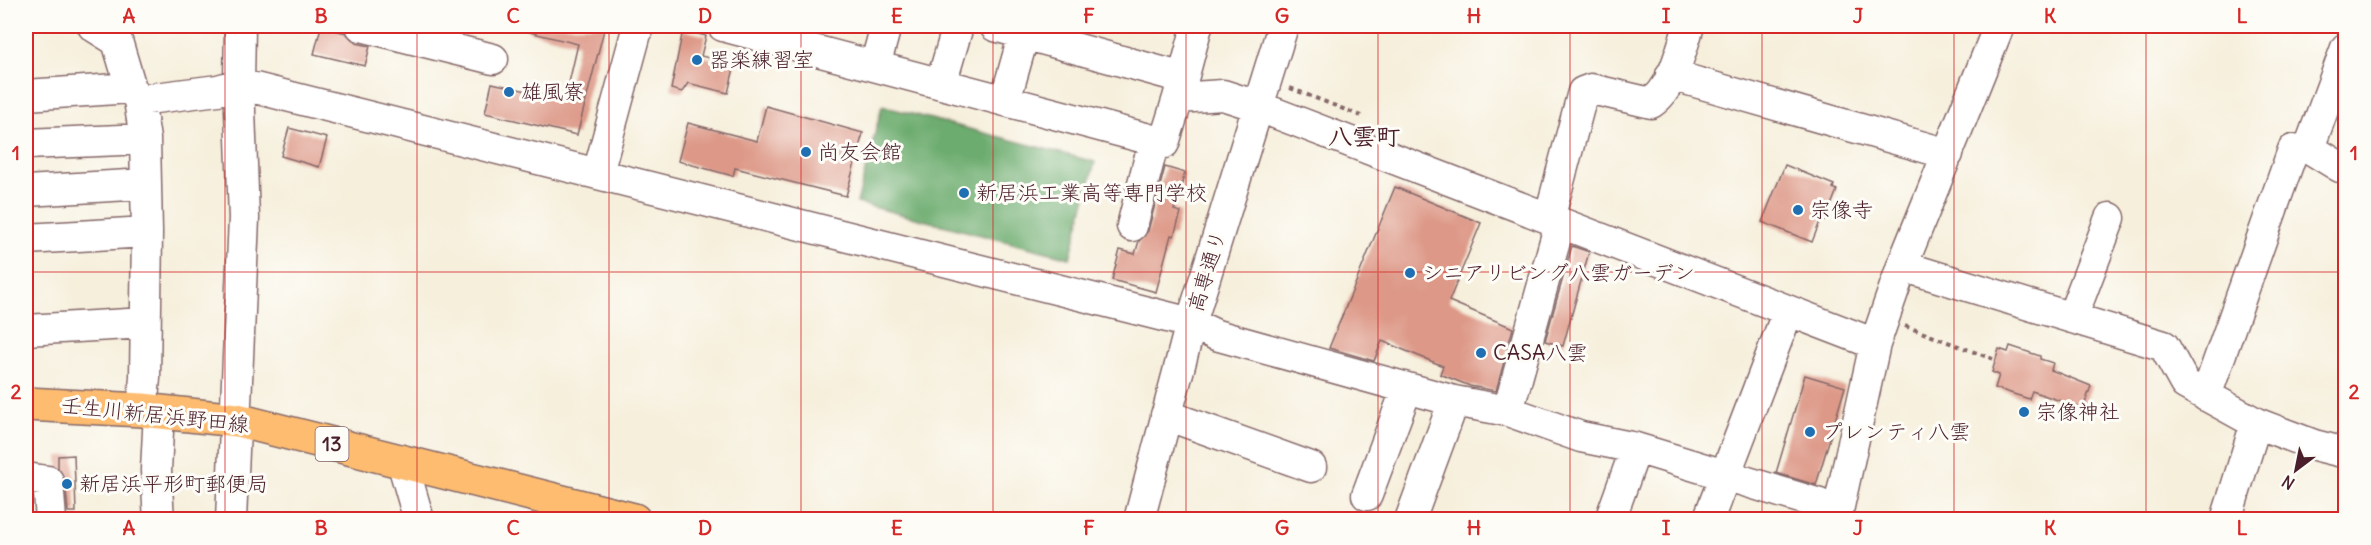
<svg xmlns="http://www.w3.org/2000/svg" width="2371" height="545" font-family="Delius,'Klee One',sans-serif">
<style>
.forest{fill:#6cac6e;stroke:#5b664c;stroke-width:1.5}
.building{fill:#dd9887}
.lines{fill:none;stroke-linecap:round;stroke-linejoin:round}
.minor-casing{stroke:#866869;stroke-width:33}
.major-casing{stroke:#866869;stroke-width:36}
.path{stroke:#866869;stroke-width:4;stroke-dasharray:4.5 4.5;stroke-linecap:butt}
.minor{stroke:#fff;stroke-width:30}
.major{stroke:#fdbc6f;stroke-width:33}
.grid{fill:none;stroke:#d62828;stroke-width:1.5;stroke-opacity:0.55}
.poi-dot{fill:#1f6fb2;stroke:#fdfcf7;stroke-width:2}
.labels{text-anchor:middle;stroke-width:6;stroke-linejoin:round;paint-order:stroke}
.shield{fill:#fdfcf7;stroke:#806168;stroke-width:1.5}
.shield-label{font-size:20px;font-weight:bold;fill:#4a1f2b}
.poi-label{font-size:21px;fill:#4a1f2b;stroke:#fdfcf7;text-anchor:start}
.street-label{font-size:21px;fill:#4a1f2b;stroke:#fdfcf7}
.quarter-label{font-size:24px;font-weight:bold;fill:#4a1f2b;stroke:#fdfcf7}
.neatline{fill:none;stroke:#d62828;stroke-width:2}
.grid-label{font-size:20px;text-anchor:middle;font-weight:bold;fill:#d62828}
</style>
<rect width="100%" height="100%" fill="#fdfcf7"/>
<filter id="ink" filterUnits="userSpaceOnUse"><feTurbulence type="fractalNoise" baseFrequency=".0167" numOctaves="2"/><feDisplacementMap in="SourceGraphic" scale="12" xChannelSelector="R" yChannelSelector="G"/><feConvolveMatrix kernelMatrix="1 2 1 2 8 2 1 2 1" color-interpolation-filters="sRGB"/></filter>
<filter id="wash" filterUnits="userSpaceOnUse"><feTurbulence type="fractalNoise" baseFrequency=".008" numOctaves="4" result="noise"/><feDisplacementMap in="SourceGraphic" scale="24" xChannelSelector="R" yChannelSelector="G"/><feGaussianBlur stdDeviation="1.35" result="paint"/><feColorMatrix in="noise" values="0 0 0 0 0 0 0 0 0 0 0 0 0 0 0 0 0 1.4 0 .05"/><feComposite in="paint" operator="in"/></filter>
<g filter="url(#wash)">
<rect width="100%" height="100%" fill="#f6efdc"/>
<path class="forest" d="M 882,106 L 1095,162 L 1070,258 L 857,203 Z"/>
<g id="blocks">
<path class="building" d="M 529,26 L 605,26 L 577,135 L 485,113 L 492,83 L 565,100 L 578,44 L 529,32 Z
M 321,27 L 346,33 L 356,43 L 370,46 L 365,66 L 314,54 Z
M 683,30 L 706,36 L 701,56 L 735,64 L 728,93 L 688,83 L 682,92 L 671,89 Z
M 766,106 L 863,133 L 846,196 L 735,168 L 733,176 L 678,161 L 688,123 L 757,141 Z
M 289,128 L 327,138 L 319,167 L 281,156 Z
M 1785,165 L 1834,185 L 1833,188 L 1837,190 L 1825,221 L 1821,219 L 1812,242 L 1762,222 Z
M 1165,167 L 1185,173 L 1174,210 L 1181,212 L 1174,236 L 1171,235 L 1156,292 L 1112,280 L 1120,250 L 1135,254 L 1139,241 L 1148,231 Z
M 1395,187 L 1481,223 L 1449,301 L 1513,328 L 1496,391 L 1470,386 L 1440,374 L 1443,366 L 1382,341 L 1374,361 L 1329,348 Z
M 1572,246 L 1589,252 L 1563,346 L 1545,341 Z
M 2010,346 L 2040,356 L 2040,359 L 2053,363 L 2051,370 L 2091,386 L 2083,409 L 2032,391 L 2029,399 L 1995,388 L 1999,375 L 1992,372 L 1999,349 L 2008,352 Z
M 1805,375 L 1845,387 L 1816,485 L 1776,473 Z
M 74,455 L 76,512 L 68,512 L 65,480 L 58,468 L 58,456 Z"/>
</g>
</g>
<g filter="url(#ink)">
<use href="#blocks" fill-opacity="0" stroke="#866869" stroke-width="1.5"/>
<g class="lines">
<g class="minor-casing">
<path id="minor" d="M 93,26 L 117,41 L 131,88 L 139,100 L 145,139 L 147,232 L 145,378 L 142,410
M 361,26 L 493,59
M 723,26 L 1164,143 L 1178,98
M 995,26 L 1183,78
M 1197,26 L 1178,98 L 1223,95 L 1257,106 L 1875,344
M 875,66 L 886,26
M 1671,75 L 1948,154
M 941,84 L 958,26
M 26,95 L 131,88
M 139,100 L 218,90 L 239,84 L 1191,323 L 1216,335 L 1454,401 L 1508,411 L 1581,437 L 1636,448 L 1820,504 L 1833,520
M 1005,101 L 1024,34
M 26,144 L 145,139
M 2340,167 L 2309,148 L 2346,48
M 598,173 L 638,26
M 26,191 L 146,184
M 1549,219 L 1583,92 L 1591,89 L 1651,103 C 1673,89 1681,49 1689,26
M 1132,226 L 1154,141
M 26,239 L 147,232
M 1902,266 L 2164,346 L 2185,384 L 2256,423 L 2314,445 L 2346,453
M 2072,318 L 2110,218
M 26,330 L 145,323
M 2206,396 L 2293,150
M 1508,411 L 1560,223
M 1166,415 L 1311,467
M 402,461 L 419,520
M 26,478 L 48,481 L 51,520
M 1367,495 L 1407,388
M 159,520 L 156,470 L 159,412
M 231,520 L 244,218 L 239,84 L 240,26
M 1139,520 L 1191,323 L 1283,26
M 1410,520 L 1454,401
M 1610,520 L 1636,448
M 1708,520 L 1788,311
M 1836,520 L 1875,344 L 1902,266 L 1999,26
M 2226,520 L 2256,423"/>
</g>
<g class="major-casing">
<path id="major" d="M 26,404 L 142,410 L 237,420 L 634,520"/>
</g>
<path class="path" d="M 1290,88 L 1361,116
M 1905,326 L 1993,359"/>
<use href="#minor" class="minor"/>
<use href="#major" class="major"/>
</g>
</g>
<path class="grid" d="M 225,26 L 225,520M 417,26 L 417,520M 609,26 L 609,520M 801,26 L 801,520M 993,26 L 993,520M 1186,26 L 1186,520M 1378,26 L 1378,520M 1570,26 L 1570,520M 1762,26 L 1762,520M 1954,26 L 1954,520M 2146,26 L 2146,520M 26,272 L 2346,272"/>
<g class="poi-dot">
<circle cx="697" cy="60" r="6"/>
<circle cx="509" cy="92" r="6"/>
<circle cx="806" cy="152" r="6"/>
<circle cx="964" cy="193" r="6"/>
<circle cx="1798" cy="210" r="6"/>
<circle cx="1410" cy="273" r="6"/>
<circle cx="1481" cy="353" r="6"/>
<circle cx="2024" cy="412" r="6"/>
<circle cx="1810" cy="432" r="6"/>
<circle cx="67" cy="484" r="6"/>
</g>
<g class="labels">
<rect class="shield" x="315.5" y="427" width="33" height="34" rx="4.5"/>
<g class="shield-label">
<text x="332" y="451">13</text>
</g>
<g class="poi-label">
<text x="709" y="67">器楽練習室</text>
<text x="521" y="99">雄風寮</text>
<text x="818" y="159">尚友会館</text>
<text x="976" y="200">新居浜工業高等専門学校</text>
<text x="1810" y="217">宗像寺</text>
<text x="1422" y="280">シニアリビング八雲ガーデン</text>
<text x="1493" y="360">CASA八雲</text>
<text x="2036" y="419">宗像神社</text>
<text x="1822" y="439">プレンティ八雲</text>
<text x="79" y="491">新居浜平形町郵便局</text>
</g>
<g class="street-label">
<text transform="translate(1207 271) rotate(-73)" y="7">高専通り</text>
<text transform="translate(155 415) rotate(6)" y="7">壬生川新居浜野田線</text>
</g>
<g class="quarter-label">
<text x="1364" y="145">八雲町</text>
</g>
</g>
<rect width="2371" height="545" fill="none" stroke="#fdfcf7" stroke-width="66"/>
<g transform="translate(2296 470) rotate(212)" stroke="#fdfcf7" stroke-width="4.5" paint-order="stroke">
<path d="M0-4.5L10 22L0 15L-10 22Z" fill="#4a1f2b"/>
<text y="-9" font-size="16" font-weight="bold" text-anchor="middle" fill="#4a1f2b">N</text>
</g>
<rect x="33" y="33" width="2305" height="479" class="neatline"/>
<g class="grid-label">
<text x="129" y="23">A</text>
<text x="321" y="23">B</text>
<text x="513" y="23">C</text>
<text x="705" y="23">D</text>
<text x="897" y="23">E</text>
<text x="1089" y="23">F</text>
<text x="1282" y="23">G</text>
<text x="1474" y="23">H</text>
<text x="1666" y="23">I</text>
<text x="1858" y="23">J</text>
<text x="2050" y="23">K</text>
<text x="2242" y="23">L</text>
<text x="16" y="160">1</text>
<text x="2354" y="160">1</text>
<text x="16" y="399">2</text>
<text x="2354" y="399">2</text>
<text x="129" y="535">A</text>
<text x="321" y="535">B</text>
<text x="513" y="535">C</text>
<text x="705" y="535">D</text>
<text x="897" y="535">E</text>
<text x="1089" y="535">F</text>
<text x="1282" y="535">G</text>
<text x="1474" y="535">H</text>
<text x="1666" y="535">I</text>
<text x="1858" y="535">J</text>
<text x="2050" y="535">K</text>
<text x="2242" y="535">L</text>
</g>
</svg>
